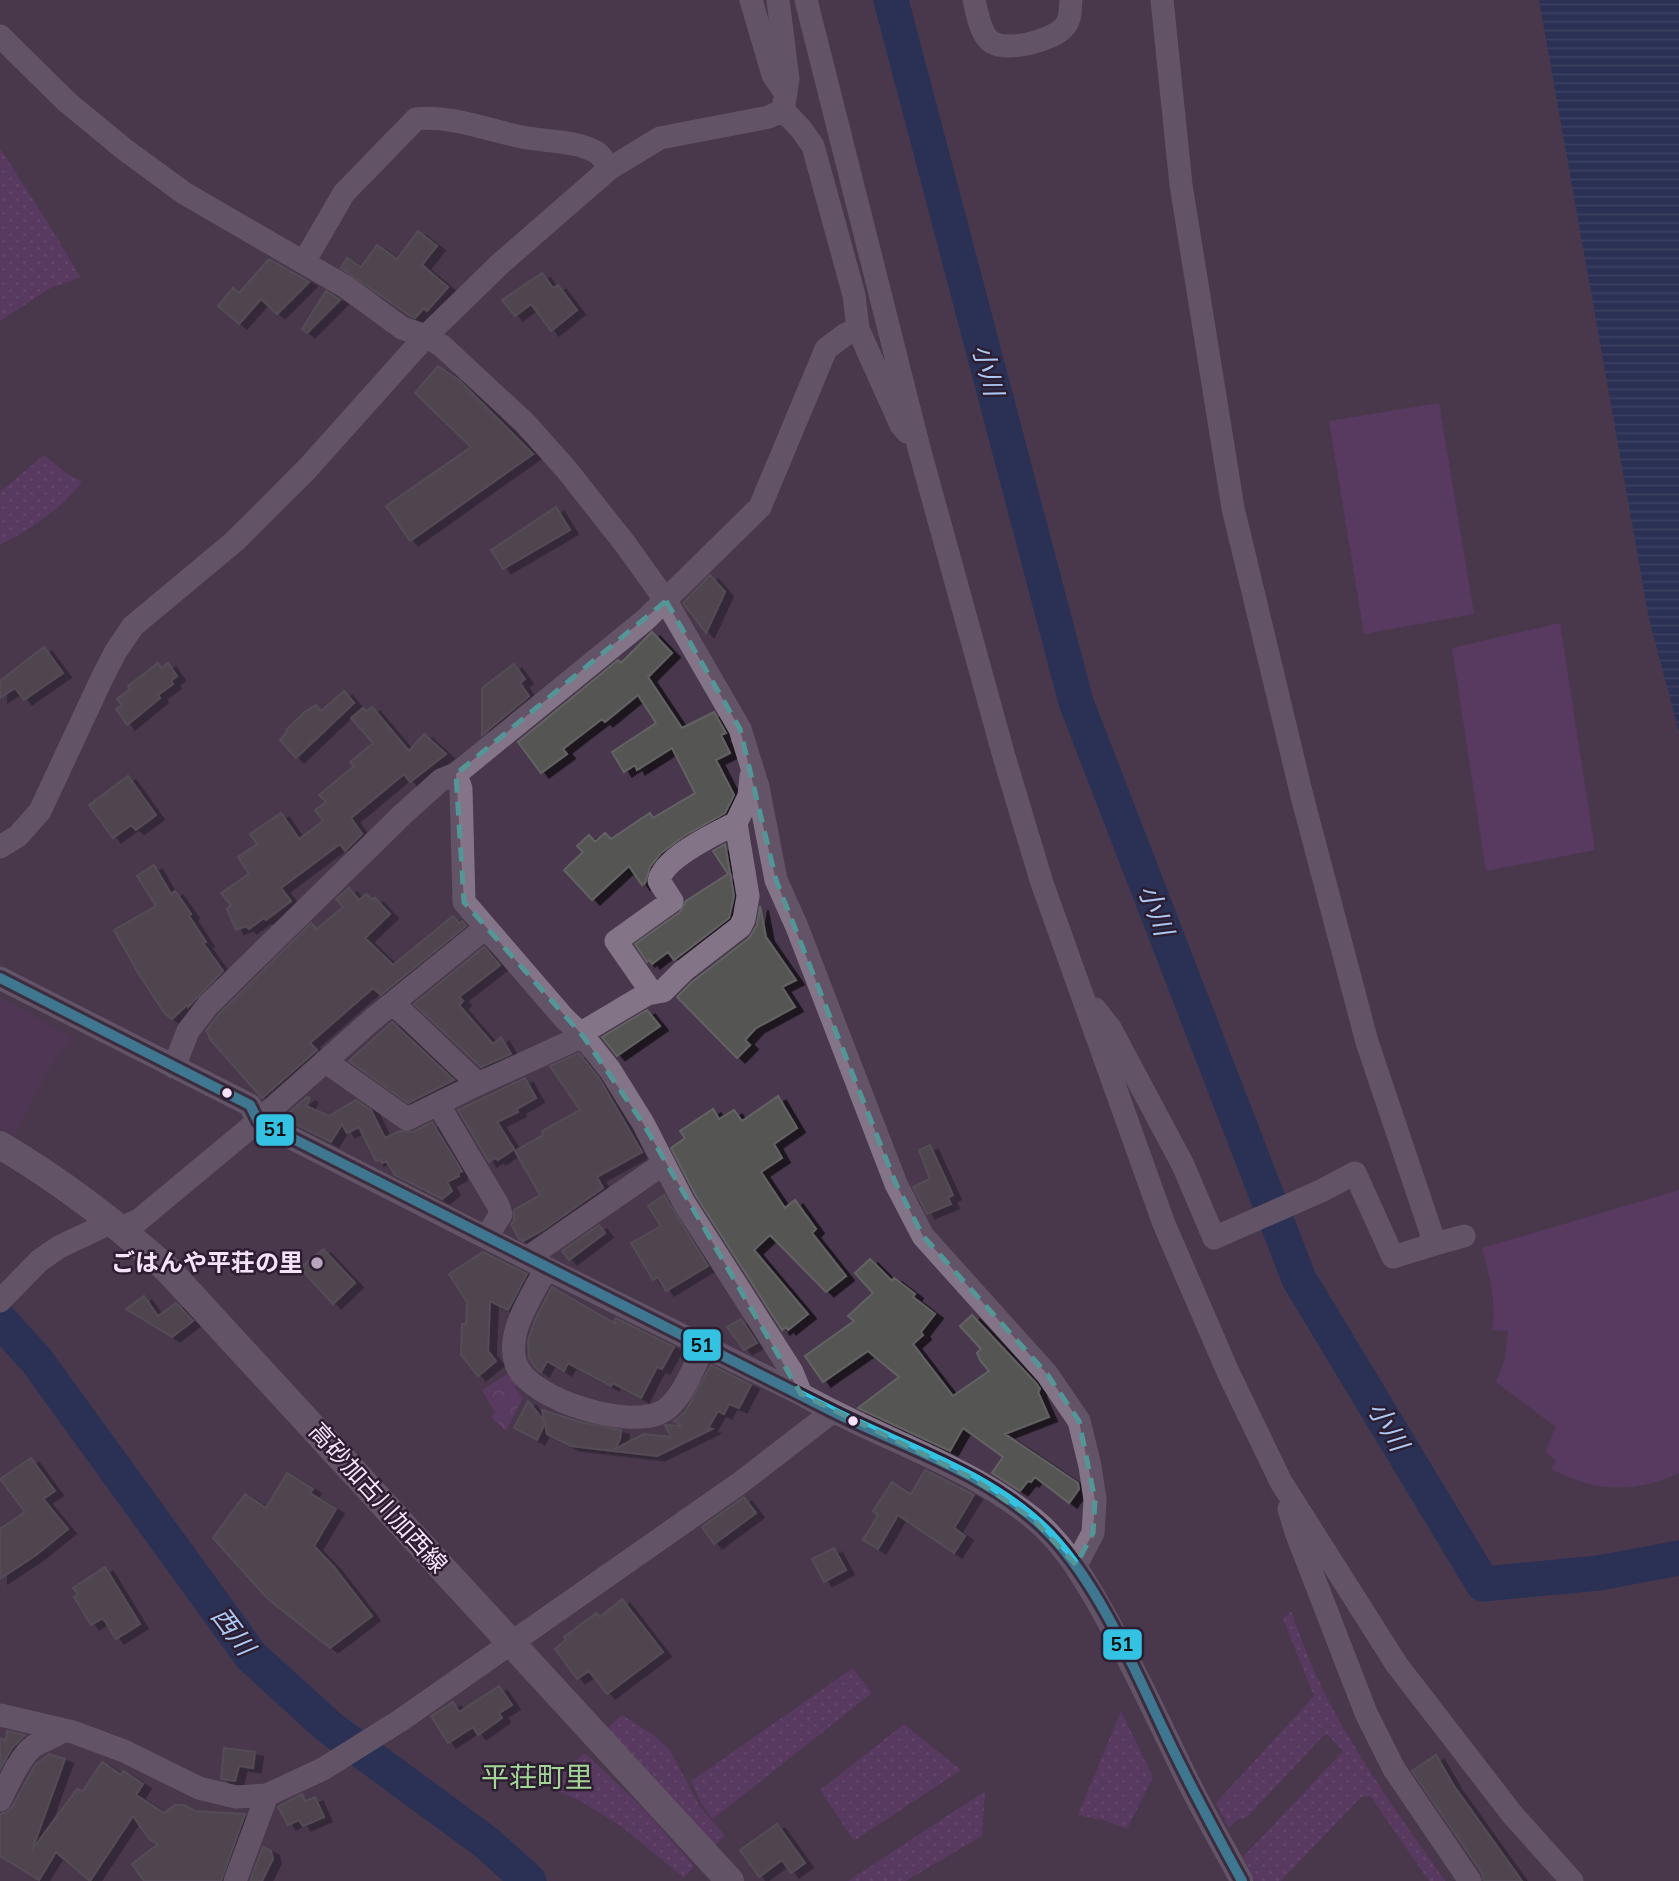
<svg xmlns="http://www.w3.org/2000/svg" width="1679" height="1881" font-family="Mulish,'Noto Sans JP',sans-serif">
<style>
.built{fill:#56345e}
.grass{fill:url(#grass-dots)}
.park{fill:url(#park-crowns)}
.pitch{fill:#6a3a76}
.water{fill:url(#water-rules)}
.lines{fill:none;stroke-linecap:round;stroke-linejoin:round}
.river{stroke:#072860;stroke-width:35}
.building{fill:#545752;stroke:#636263;stroke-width:2;filter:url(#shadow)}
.minor{stroke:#847487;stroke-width:23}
.major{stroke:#837486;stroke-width:28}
.bus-1-casing{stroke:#2c1e30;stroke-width:16}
.bus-1{stroke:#33c2e2;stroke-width:10}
.marked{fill:none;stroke:#549698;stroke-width:5;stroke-dasharray:14 9;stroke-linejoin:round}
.bus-dot{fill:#f6e2fb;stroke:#2c1e30;stroke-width:2.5}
.poi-dot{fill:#b9a6be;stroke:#2c1e30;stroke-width:2.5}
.labels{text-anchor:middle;stroke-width:5;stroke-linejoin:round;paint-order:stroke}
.poi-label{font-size:24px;font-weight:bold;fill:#f6e2fb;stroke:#2c1e30;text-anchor:end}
.street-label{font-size:24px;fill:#f6e2fb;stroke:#2c1e30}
.water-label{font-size:26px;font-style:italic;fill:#acc8f4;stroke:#2c1e30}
.quarter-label{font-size:28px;fill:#a3d596;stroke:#2c1e30}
.line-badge{stroke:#2c1e30;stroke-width:2.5}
.pale-badge-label{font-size:19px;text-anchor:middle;font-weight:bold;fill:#111}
</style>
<defs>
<pattern id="grass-dots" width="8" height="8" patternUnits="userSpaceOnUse" patternTransform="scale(1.75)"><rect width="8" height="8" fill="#6a3a76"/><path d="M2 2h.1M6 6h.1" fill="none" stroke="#80568a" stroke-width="1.8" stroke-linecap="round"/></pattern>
<pattern id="park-crowns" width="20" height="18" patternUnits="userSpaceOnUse" patternTransform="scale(1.75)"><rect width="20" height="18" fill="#6a3a76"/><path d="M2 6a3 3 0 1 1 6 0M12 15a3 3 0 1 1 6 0" fill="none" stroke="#80568a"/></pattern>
<pattern id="water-rules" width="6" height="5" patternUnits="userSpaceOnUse" patternTransform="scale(1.75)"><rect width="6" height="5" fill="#072860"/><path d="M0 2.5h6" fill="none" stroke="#2c4778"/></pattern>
<filter id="shadow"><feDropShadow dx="8" dy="4.5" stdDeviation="0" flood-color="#0009"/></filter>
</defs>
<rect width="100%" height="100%" fill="#49384d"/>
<path class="built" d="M 0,997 L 72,1038 L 50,1067 L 15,1135 L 0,1126 Z"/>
<path class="grass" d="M 0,148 L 58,239 L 80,277 L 49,289 L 0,321 Z
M 44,455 L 66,473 L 82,482 C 59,511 32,528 0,545 L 0,492 Z
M 1291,1611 C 1300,1634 1308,1659 1319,1681 C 1353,1753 1400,1816 1445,1881 L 1429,1881 L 1370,1796 L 1361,1797 L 1281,1881 L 1255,1881 L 1243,1857 L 1343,1751 L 1326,1733 L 1247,1817 L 1237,1820 L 1229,1828 L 1216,1803 L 1314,1696 L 1283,1619 Z
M 853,1668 L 872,1693 L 713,1819 L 702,1805 L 691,1781 Z
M 1121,1711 L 1153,1777 L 1127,1829 L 1103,1820 L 1078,1815 Z
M 622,1715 L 655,1736 L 670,1750 L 700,1807 L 725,1835 L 714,1847 L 606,1729 Z
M 904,1724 L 961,1770 L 854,1841 L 820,1790 Z
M 585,1753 L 643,1808 L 694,1866 L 684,1878 L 622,1827 L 584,1803 L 545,1785 Z
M 985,1791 L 982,1836 L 906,1881 L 848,1881 Z"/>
<path class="park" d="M 512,1371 L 519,1382 L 514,1387 L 523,1398 L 506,1431 L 491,1417 L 495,1412 L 482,1390 Z"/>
<path class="pitch" d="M 1439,403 L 1474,614 L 1364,634 L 1329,421 Z
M 1560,623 L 1595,850 L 1486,871 L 1452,648 Z
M 1679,1190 L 1679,1473 C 1634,1494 1595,1492 1551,1469 L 1556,1461 L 1545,1452 L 1556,1427 L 1496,1382 L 1505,1359 L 1508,1331 L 1492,1330 C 1497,1301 1489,1275 1482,1248 Z"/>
<path class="water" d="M 1539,0 L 1679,0 L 1679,732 L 1649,619 Z"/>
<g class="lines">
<path class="river" d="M 891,0 L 1076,702 L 1299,1279 L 1483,1584 L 1599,1573 L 1679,1558
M 0,1320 L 37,1361 L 251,1656 L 329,1727 L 487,1843 L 529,1881"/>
</g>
<path class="building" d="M 418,231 L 437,246 L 422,265 L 448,287 L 427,311 L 424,308 L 415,318 L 409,315 L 341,268 L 347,258 L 361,267 L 377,245 L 397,259 Z
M 269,259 L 309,282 L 277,314 L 261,299 L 239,324 L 218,306 L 233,288 L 239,293 Z
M 542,273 L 553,288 L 558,285 L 577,310 L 551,331 L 531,304 L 515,316 L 502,300 Z
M 326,291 L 340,300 L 307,333 L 302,329 Z
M 438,366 L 459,380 L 533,454 L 410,541 L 386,506 L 471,447 L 415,393 Z
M 556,507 L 570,530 L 503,569 L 491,550 Z
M 710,575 L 725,592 L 706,633 L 683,603 Z
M 652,632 L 672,653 L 648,677 L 682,728 L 714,712 L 726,733 L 721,735 L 730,753 L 716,760 L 734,795 L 725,813 L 684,836 L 661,853 L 650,867 L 645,883 L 642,885 L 629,866 L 592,900 L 564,870 L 583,852 L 577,846 L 589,835 L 595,842 L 605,833 L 611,839 L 650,813 L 653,818 L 695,793 L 672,748 L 637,770 L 635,765 L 624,772 L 612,752 L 656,723 L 638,695 L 605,722 L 602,719 L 563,749 L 567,754 L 541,773 L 518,742 L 618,660 L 621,663 Z
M 44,647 L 63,673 L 24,700 L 15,688 L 0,698 L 0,681 Z
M 158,663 L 161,668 L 168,663 L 177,676 L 171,681 L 173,684 L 158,695 L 160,698 L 127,725 L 116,709 L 122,705 L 117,699 L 130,689 L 128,686 Z
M 514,664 L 525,679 L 520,683 L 529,696 L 482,735 L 482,688 Z
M 344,691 L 354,703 L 296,758 L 280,740 L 287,732 L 286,730 L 306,711 L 316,705 L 321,711 Z
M 372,707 L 409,751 L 424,734 L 446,754 L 410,782 L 404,774 L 351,818 L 362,834 L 345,851 L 340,844 L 281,888 L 291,901 L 266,920 L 264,918 L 249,929 L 246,926 L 236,930 L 227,909 L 231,905 L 221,893 L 249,874 L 238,857 L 257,844 L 250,834 L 281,813 L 299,839 L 323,821 L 315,810 L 326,802 L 319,795 L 354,766 L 350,762 L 373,743 L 351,718 L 363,708 L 367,711 Z
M 128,776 L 156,815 L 136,830 L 131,825 L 113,838 L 89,805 Z
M 725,844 L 734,896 L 729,918 L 674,960 L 668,952 L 652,964 L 650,960 L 647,962 L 635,944 L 680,912 L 686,901 L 728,874 L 713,851 Z
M 154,865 L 171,894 L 175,891 L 191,914 L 189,916 L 206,942 L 203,943 L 223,971 L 188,1007 L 187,1005 L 172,1019 L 165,1014 L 140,976 L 114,930 L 156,906 L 137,876 Z
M 349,888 L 359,900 L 366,894 L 372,899 L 375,898 L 390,914 L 365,938 L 393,965 L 453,916 L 459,923 L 462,921 L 466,926 L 381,995 L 373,988 L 310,1043 L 317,1050 L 262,1098 L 209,1038 L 210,1037 L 206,1031 L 219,1014 L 311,923 L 317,929 L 343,907 L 336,899 Z
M 760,906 L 766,937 L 796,980 L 782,987 L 795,1007 L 756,1028 L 745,1040 L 750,1045 L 737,1058 L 677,997 L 692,982 L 749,938 L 757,925 Z
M 484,947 L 500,965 L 459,997 L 463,1001 L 459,1005 L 493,1044 L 501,1037 L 511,1054 L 481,1067 L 414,1004 Z
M 647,1010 L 660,1026 L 617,1056 L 602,1037 Z
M 392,1022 L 454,1080 L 408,1103 L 349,1061 Z
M 579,1053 L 599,1078 L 642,1152 L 597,1177 L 603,1188 L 543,1230 L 523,1241 L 519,1239 L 511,1224 L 514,1221 L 514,1210 L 540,1195 L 515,1151 L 543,1135 L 542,1131 L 580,1110 L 550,1066 Z
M 525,1078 L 536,1098 L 517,1109 L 518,1112 L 497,1122 L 514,1149 L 498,1160 L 495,1158 L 489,1162 L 458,1110 Z
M 778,1096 L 797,1128 L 774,1144 L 782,1158 L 761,1172 L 785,1208 L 795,1200 L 816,1229 L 812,1233 L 846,1276 L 826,1292 L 770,1235 L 754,1250 L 808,1314 L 788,1330 L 786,1327 L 782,1330 L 696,1196 L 671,1148 L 685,1138 L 680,1131 L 713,1109 L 719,1119 L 734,1110 L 742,1121 Z
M 307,1097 L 310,1098 L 306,1106 L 329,1116 L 356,1100 L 371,1110 L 385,1138 L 400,1131 L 413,1132 L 432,1122 L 462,1171 L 458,1173 L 459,1176 L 447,1182 L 452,1191 L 442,1199 L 395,1175 L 386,1161 L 382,1163 L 380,1160 L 376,1161 L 359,1127 L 347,1133 L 342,1124 L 331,1142 L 283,1118 Z
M 930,1145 L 953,1195 L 948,1198 L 951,1204 L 927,1214 L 913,1187 L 930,1179 L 919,1150 Z
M 664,1195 L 708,1266 L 666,1291 L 658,1277 L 653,1280 L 631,1243 L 661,1226 L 648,1206 Z
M 599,1225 L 605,1233 L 569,1260 L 562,1251 Z
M 323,1249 L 355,1283 L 333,1304 L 300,1268 Z
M 483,1252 L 527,1274 L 508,1310 L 490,1301 L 488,1351 L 496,1361 L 478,1376 L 461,1355 L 462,1324 L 466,1324 L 467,1302 L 449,1274 Z
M 870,1259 L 892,1281 L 894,1278 L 915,1294 L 913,1297 L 935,1314 L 921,1332 L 923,1335 L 913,1344 L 953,1396 L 989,1371 L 980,1360 L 977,1353 L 981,1349 L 960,1326 L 972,1315 L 1036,1383 L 1040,1389 L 1038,1392 L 1049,1417 L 1005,1434 L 1078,1483 L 1079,1489 L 1069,1503 L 1035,1477 L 1031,1482 L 1028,1481 L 1020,1491 L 992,1473 L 1003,1457 L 963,1428 L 950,1451 L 858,1408 L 899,1377 L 868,1351 L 823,1382 L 805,1356 L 854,1321 L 848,1316 L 873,1293 L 855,1273 Z
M 552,1287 L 616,1324 L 614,1321 L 616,1318 L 674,1347 L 662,1369 L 657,1367 L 641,1398 L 613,1383 L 611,1386 L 568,1363 L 564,1371 L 547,1361 L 541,1372 L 536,1368 L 529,1358 L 528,1341 L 535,1320 Z
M 144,1296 L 158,1316 L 176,1303 L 193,1321 L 172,1337 L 126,1309 Z
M 741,1319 L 757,1343 L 744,1350 L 727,1327 Z
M 711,1365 L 751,1385 L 739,1408 L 729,1404 L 724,1414 L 718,1411 L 708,1428 L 712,1429 L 657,1456 L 571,1446 L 547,1434 L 545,1423 L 537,1440 L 514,1428 L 528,1401 L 544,1421 L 542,1410 L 580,1422 L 621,1430 L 620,1439 L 615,1449 L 644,1434 L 671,1437 L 665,1425 L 683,1426 L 674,1421 L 685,1412 Z
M 31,1458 L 55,1491 L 43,1499 L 68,1529 L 36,1555 L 0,1579 L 0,1529 L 25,1512 L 0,1479 Z
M 925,1470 L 974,1495 L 954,1528 L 965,1536 L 954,1553 L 898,1515 L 878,1549 L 863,1540 L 878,1515 L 873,1511 L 892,1482 L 911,1494 Z
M 287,1473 L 313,1489 L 310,1493 L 336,1509 L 314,1546 L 334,1567 L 372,1616 L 330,1648 L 268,1599 L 213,1538 L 245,1494 L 266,1508 Z
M 744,1497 L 756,1513 L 714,1544 L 702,1527 Z
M 834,1548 L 846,1570 L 824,1582 L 812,1559 Z
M 105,1567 L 140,1624 L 116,1639 L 103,1618 L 91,1625 L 74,1597 L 78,1594 L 73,1588 Z
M 622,1599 L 663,1652 L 607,1694 L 589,1671 L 577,1679 L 555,1649 L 566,1640 L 564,1637 L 596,1613 L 600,1617 Z
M 499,1686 L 512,1705 L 499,1713 L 502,1718 L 478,1735 L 473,1727 L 448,1743 L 431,1716 L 453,1702 L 459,1712 Z
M 7,1731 L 25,1735 L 12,1748 L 0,1769 L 0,1738 L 6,1741 Z
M 224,1748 L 255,1752 L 253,1768 L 239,1766 L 235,1781 L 221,1779 Z
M 49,1754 L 65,1759 L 32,1850 L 77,1789 L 83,1791 L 102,1762 L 121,1775 L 123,1771 L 143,1784 L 136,1795 L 164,1813 L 175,1805 L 184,1805 L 195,1811 L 245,1814 L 221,1881 L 144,1881 L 132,1864 L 158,1844 L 149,1839 L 133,1816 L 90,1881 L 56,1852 L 39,1880 L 0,1856 L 0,1814 L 7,1812 L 12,1807 L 35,1765 Z
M 1436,1755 L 1454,1786 L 1522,1881 L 1484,1881 L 1482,1873 L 1412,1771 Z
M 302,1794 L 305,1801 L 315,1797 L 324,1817 L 303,1826 L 299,1820 L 288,1825 L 278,1807 Z
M 777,1824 L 805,1863 L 791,1873 L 782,1860 L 759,1877 L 740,1850 Z
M 263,1847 L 271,1851 L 273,1859 L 262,1881 L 250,1881 Z"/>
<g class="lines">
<path class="minor" d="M 751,0 L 773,75 L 786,94
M 778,0 L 788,79 L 783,110
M 806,0 L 919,448 L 1005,760 L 1042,883 L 1164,1224 L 1228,1372 L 1281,1482 L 1397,1665 L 1512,1814 L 1572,1881
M 974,0 C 977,12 980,32 989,40 C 1003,54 1054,41 1065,26 C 1071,19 1070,9 1071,0
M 0,36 L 67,102 L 124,149 L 184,193 L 346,287 L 402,328 L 426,336 L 442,346 L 525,423 L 566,469 L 626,545 L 666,601 L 740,729 L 758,787 L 776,880 L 797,927 L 896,1184 L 923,1236 L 1047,1374 L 1079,1421 L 1090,1466 L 1095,1500 L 1093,1533 L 1076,1565
M 783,110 L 801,129 L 813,146 L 854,295 L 858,329 L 901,425 L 907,432
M 304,262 L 344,193 L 416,119 C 451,115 488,130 522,137 C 546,142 575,140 596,152 C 602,155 605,163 609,169
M 456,774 L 461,789 L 464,902 L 564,1018 L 583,1036 L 610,1070 L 643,1123 L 684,1203 L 792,1372 L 801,1394
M 0,847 L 18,836 L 40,811 L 103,676 L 116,651 L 133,626 L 235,541 L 307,469 L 426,336 L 501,263 L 609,169 L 660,138 L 769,117 L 783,110
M 0,978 L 250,1105 L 258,1121 L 546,1268 L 801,1394 C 877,1438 965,1463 1034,1519 C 1062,1542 1080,1572 1098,1603 C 1129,1657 1155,1713 1182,1769 C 1200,1807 1222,1844 1242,1881
M 652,993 L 616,941 L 672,901 L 659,881 C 663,858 716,833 736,823
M 1095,1009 L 1110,1028 L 1183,1165 L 1214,1238 L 1321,1191 L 1355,1173 L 1393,1257 L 1435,1244 L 1367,1042 L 1302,796 L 1233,508 L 1181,185 L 1162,0
M 325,1061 L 407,1119 L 478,1084 L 393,1003
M 174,1067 L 188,1031 L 208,1005 L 403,814 L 441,780 L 456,774 L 645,620 L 760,507 L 826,349 L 846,334 L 858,329
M 478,1084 L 583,1036 L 588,1029 L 647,994 L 663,991 L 683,971 L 740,927 L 744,919 L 748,896 L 736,823 L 749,796 L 751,776
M 438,1104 L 498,1205 L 501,1214 L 487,1236
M 121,1228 L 139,1220 L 258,1121 L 373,1019 L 485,928
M 1435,1244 L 1464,1236
M 527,1258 L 663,1164
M 546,1268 C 533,1295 505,1332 516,1364 C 529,1400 634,1432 665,1410 C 684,1396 694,1366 704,1346
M 0,1301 L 39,1261 L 59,1247 L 112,1222
M 1289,1509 L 1296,1532 L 1366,1713 L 1394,1769 L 1470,1881
M 0,1715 L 73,1732 L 124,1751 L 199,1788 L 236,1797 L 267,1795 L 323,1769 L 401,1720 L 740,1483 L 832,1412
M 0,1800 C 8,1785 20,1755 34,1746 C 44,1740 55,1737 64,1730
M 235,1881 L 267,1795"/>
<path class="major" d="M 0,1145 C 61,1181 116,1223 169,1271 L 730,1881"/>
<g class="bus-1-casing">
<path id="bus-1" d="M 0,978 L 250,1105 L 258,1121 C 449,1218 641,1314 832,1411 C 905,1448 993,1474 1051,1535 C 1099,1586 1134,1668 1164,1731 C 1188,1782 1215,1832 1242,1881"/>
</g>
<use href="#bus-1" class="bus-1"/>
</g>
<path d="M0 0H1679V1881H0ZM 666,601 L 740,729 L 776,880 L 896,1184 L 923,1236 L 1047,1374 L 1079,1421 L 1095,1500 L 1093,1533 L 1076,1565 L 1034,1520 L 974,1479 L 801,1394 L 643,1123 L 583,1036 L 464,902 L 456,774 Z" fill="#49384d" fill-opacity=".55" fill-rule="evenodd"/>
<path class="marked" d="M 666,601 L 740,729 L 776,880 L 896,1184 L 923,1236 L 1047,1374 L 1079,1421 L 1095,1500 L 1093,1533 L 1076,1565 L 1034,1520 L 974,1479 L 801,1394 L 643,1123 L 583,1036 L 464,902 L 456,774 Z"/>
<g class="bus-dot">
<circle cx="227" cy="1093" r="6"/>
<circle cx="853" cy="1421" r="6"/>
</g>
<circle class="poi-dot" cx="317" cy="1263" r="7"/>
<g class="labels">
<g class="poi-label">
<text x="303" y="1271">ごはんや平荘の里</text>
</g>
<g class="street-label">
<text transform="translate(378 1498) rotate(48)" y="8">高砂加古川加西線</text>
</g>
<g class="water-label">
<text transform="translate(988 370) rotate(75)" y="9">小川</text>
<text transform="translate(1156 910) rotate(69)" y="9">小川</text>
<text transform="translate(1388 1426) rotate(59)" y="9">小川</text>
<text transform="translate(233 1631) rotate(53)" y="9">西川</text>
</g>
<g class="quarter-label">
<text x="537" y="1787">平荘町里</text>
</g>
</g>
<g class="line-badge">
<rect x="255" y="1113" width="40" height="34" rx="7" fill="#33c2e2"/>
<rect x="682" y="1328" width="40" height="34" rx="7" fill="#33c2e2"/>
<rect x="1102" y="1628" width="41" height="33" rx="7" fill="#33c2e2"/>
</g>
<g class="pale-badge-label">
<text x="275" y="1136">51</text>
<text x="702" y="1352">51</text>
<text x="1122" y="1651">51</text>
</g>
</svg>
